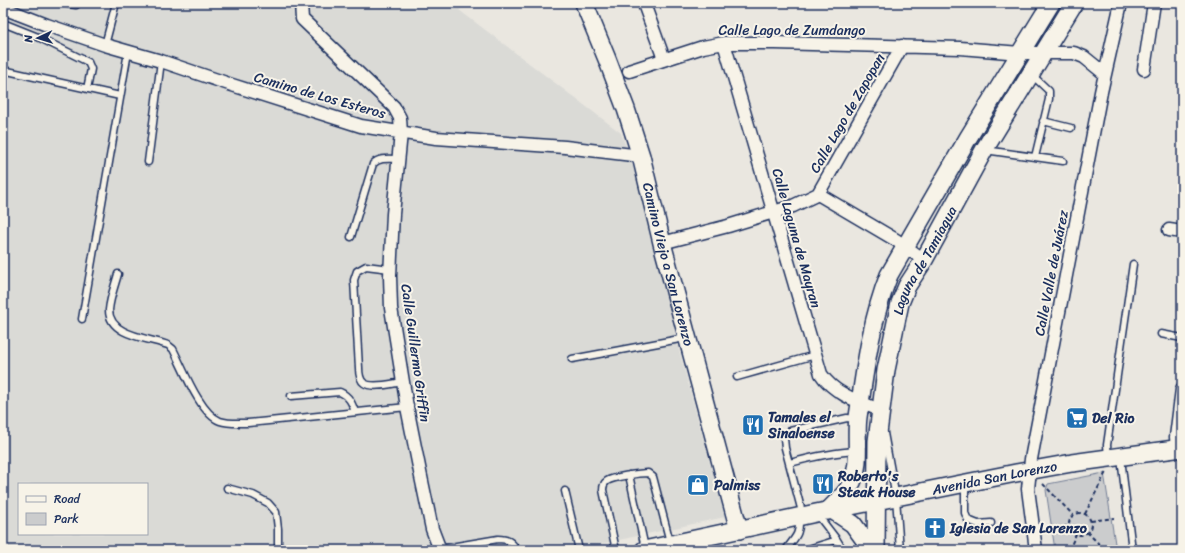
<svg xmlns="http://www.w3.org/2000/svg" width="1185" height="553" font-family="Sriracha,sans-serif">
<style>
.built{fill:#dadad6;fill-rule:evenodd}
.green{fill:#cbcccd;stroke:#737e96}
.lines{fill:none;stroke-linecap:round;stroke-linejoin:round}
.lane-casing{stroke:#1b2f5e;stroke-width:9}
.street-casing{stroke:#1b2f5e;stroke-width:15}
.secondary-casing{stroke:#1b2f5e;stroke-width:20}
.path{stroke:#1b2f5e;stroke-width:2;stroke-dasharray:4 3;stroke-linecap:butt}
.lane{stroke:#f7f3e8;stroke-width:6}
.street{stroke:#f7f3e8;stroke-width:12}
.secondary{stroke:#f7f3e8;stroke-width:17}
.labels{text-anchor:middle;stroke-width:4;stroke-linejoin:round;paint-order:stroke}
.street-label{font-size:14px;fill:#1b2f5e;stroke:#f7f3e8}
.poi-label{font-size:14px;font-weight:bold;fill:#1b2f5e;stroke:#f7f3e8;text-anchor:start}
</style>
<rect width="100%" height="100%" fill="#eae7e0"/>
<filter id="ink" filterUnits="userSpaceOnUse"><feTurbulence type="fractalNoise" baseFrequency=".025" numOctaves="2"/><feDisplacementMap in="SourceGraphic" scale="8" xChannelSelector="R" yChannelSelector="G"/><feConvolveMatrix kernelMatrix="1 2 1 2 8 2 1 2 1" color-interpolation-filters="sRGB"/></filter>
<g filter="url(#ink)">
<path class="built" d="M 3,3 L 471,3 L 459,10 L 621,133 L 638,180 L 679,350 L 725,517 L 573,550 L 3,550 ZM 19,484 L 147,484 L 147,534 L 19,534 Z"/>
<path class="green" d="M 1104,473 L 1116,550 L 1055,550 L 1046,490 L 1048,484 Z"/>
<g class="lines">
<g class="lane-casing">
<path id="lane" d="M 62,3 L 76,5 L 78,3
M 3,23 L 38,37 L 88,62 L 91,69 L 87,89
M 105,45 L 116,3
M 3,70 L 120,96
M 1031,74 L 1049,91 L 1049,99 L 1035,157
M 1043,121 L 1071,128
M 985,150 L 1063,161
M 148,162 L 161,61
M 351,237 L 373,164 C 379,157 390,159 398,159
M 390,269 L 366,266 L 357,271 L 354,280 L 359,368 C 359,374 360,380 364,383 C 372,389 394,383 403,382
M 118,274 C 115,285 110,298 109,310 C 109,336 149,338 168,345 L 173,349 C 183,368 200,414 220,421 C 229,424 239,423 248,423 L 407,407
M 82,319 L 128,52
M 1161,334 L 1182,338
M 572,359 L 685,338
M 737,377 L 815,355
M 291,396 L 340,392 C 349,396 352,403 355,412
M 884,433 L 896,498 L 900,550
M 1108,456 L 1107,445 L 1133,264
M 1121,458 L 1132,550
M 790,463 C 812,457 834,452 857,451
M 629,475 L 645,548
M 965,485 L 965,513 L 968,520 L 978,524 L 991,523
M 227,488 L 253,495 L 268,503 L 276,512 L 278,529 L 278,550
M 565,491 L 579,550
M 817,514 L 837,540 L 843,550
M 803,516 L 785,448 L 784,438 L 790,431 L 847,418 L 856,419
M 439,549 L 498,539 C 507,539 512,541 516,550
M 616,550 L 603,490 C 603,486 604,483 607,481 C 613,477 640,473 648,473 L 653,477 L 670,542
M 786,550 C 795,537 800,535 799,519
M 805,550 L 837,540"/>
</g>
<g class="street-casing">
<path id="street" d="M 301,3 L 302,19 L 394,107 L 400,118 L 401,133 L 393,214 L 390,276 L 391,308 L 407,407 L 420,472 L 432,529 L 440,550
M 644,4 L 664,59
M 3,8 L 47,25 L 105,45 L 161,61 L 232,85 L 361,126 L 436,138 L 565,147 L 641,156
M 724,43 L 821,374 C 834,394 859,402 880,410
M 1144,69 L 1154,3
M 629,71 L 703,47 L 724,43 L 775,43 L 960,48 L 1020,53 L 1074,53 L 1084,57 L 1105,74
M 818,194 L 902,46
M 818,194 L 896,240 L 924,260
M 1169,230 L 1182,232
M 662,243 L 728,226 L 793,206 L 818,194
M 1177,449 L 1176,437 L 1182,389
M 1036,550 L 1028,489 L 1031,459 L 1101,92 L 1121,3"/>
</g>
<g class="secondary-casing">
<g id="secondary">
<path id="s1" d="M 584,3 L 607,59 L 626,109 L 641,156 L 662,243 L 739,530"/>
<path d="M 832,510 L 853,524 L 872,550"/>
<path d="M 828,511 C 835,503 845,495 850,486 C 862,466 855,439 858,417 C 865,369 871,320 889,275 L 968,138 L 1051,3"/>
<path id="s2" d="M 644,550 L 816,513 L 1016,473 L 1072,463 L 1182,448"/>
<path id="s3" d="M 876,550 L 877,441 L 886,370 L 900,303 L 907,286 L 924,260 L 984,150 L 1074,3"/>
</g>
</g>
<path class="path" d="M 1043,484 L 1073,515
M1069 524a11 11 0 1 1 22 0a11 11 0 1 1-22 0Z
M 1085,514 L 1106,472
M 1091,521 L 1114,518
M 1049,529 L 1069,526
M 1087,532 L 1105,550
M 1069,550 L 1076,534"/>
<use href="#lane" class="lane"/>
<use href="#street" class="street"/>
<use href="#secondary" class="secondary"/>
</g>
</g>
<defs>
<g id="supermarket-square" transform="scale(1.15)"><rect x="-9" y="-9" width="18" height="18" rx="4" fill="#1f6fb2" stroke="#f7f3e8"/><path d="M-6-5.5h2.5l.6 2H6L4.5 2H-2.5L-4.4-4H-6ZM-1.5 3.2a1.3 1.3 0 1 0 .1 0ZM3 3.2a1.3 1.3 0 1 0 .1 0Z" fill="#fff"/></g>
<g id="restaurant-square" transform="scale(1.15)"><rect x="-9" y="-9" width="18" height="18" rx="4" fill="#1f6fb2" stroke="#f7f3e8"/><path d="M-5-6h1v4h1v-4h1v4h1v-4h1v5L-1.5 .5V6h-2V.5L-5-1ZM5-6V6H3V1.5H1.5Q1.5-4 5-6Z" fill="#fff"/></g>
<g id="shop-square" transform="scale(1.15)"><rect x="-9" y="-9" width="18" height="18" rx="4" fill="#1f6fb2" stroke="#f7f3e8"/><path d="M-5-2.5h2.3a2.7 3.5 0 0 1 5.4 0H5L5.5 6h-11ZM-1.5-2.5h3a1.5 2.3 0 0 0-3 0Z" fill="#fff"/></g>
<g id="church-square" transform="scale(1.15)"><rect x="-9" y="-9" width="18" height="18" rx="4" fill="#1f6fb2" stroke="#f7f3e8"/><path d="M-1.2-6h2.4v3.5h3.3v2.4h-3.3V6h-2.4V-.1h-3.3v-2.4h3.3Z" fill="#fff"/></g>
</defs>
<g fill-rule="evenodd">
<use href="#supermarket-square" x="1077" y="418"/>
<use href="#restaurant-square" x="753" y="425"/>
<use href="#restaurant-square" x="823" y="484"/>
<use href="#shop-square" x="698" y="485"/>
<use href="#church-square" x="935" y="528"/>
</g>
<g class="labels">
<g class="street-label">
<text x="792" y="35">Calle Lago de Zumdango</text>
<text transform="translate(320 95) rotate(16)" y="5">Camino de Los Esteros</text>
<text transform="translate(847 113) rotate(-60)" y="5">Calle Lago de Zapopan</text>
<text transform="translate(797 238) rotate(74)" y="5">Calle Laguna de Mayran</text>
<text dy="5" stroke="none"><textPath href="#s3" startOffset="298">Laguna de Tamiagua</textPath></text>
<text dy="5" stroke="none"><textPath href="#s1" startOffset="275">Camino Viejo a San Lorenzo</textPath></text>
<text transform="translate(1051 273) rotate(-79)" y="5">Calle Valle de Juárez</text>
<text transform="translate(416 353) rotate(82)" y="5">Calle Guillermo Griffin</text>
<text dy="5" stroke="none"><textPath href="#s2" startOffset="358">Avenida San Lorenzo</textPath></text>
</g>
<g class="poi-label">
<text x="768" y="422">Tamales el<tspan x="768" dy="16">Sinaloense</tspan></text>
<text x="1092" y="423">Del Rio</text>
<text x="838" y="481">Roberto's<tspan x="838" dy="16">Steak House</tspan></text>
<text x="714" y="490">Palmiss</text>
<text x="950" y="533">Iglesia de San Lorenzo</text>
</g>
</g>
<rect width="1185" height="553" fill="none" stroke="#f7f3e8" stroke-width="16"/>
<rect x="8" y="8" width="1169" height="537" fill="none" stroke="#1b2f5e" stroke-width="1.5" filter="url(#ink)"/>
<rect x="18" y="483" width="130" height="52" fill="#f7f3e8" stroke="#9fa5b1"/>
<rect x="26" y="496" width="20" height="6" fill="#f7f3e8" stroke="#9fa5b1"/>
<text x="54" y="503" font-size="12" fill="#1b2f5e">Road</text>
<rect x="26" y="513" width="20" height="12" fill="#cbcccd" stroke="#9fa5b1"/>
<text x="54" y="523" font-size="12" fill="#1b2f5e">Park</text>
<g transform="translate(38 38) rotate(266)" stroke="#f7f3e8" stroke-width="3" paint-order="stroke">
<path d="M0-3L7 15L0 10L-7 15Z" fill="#1b2f5e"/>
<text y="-6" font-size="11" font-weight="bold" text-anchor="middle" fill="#1b2f5e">N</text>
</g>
</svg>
